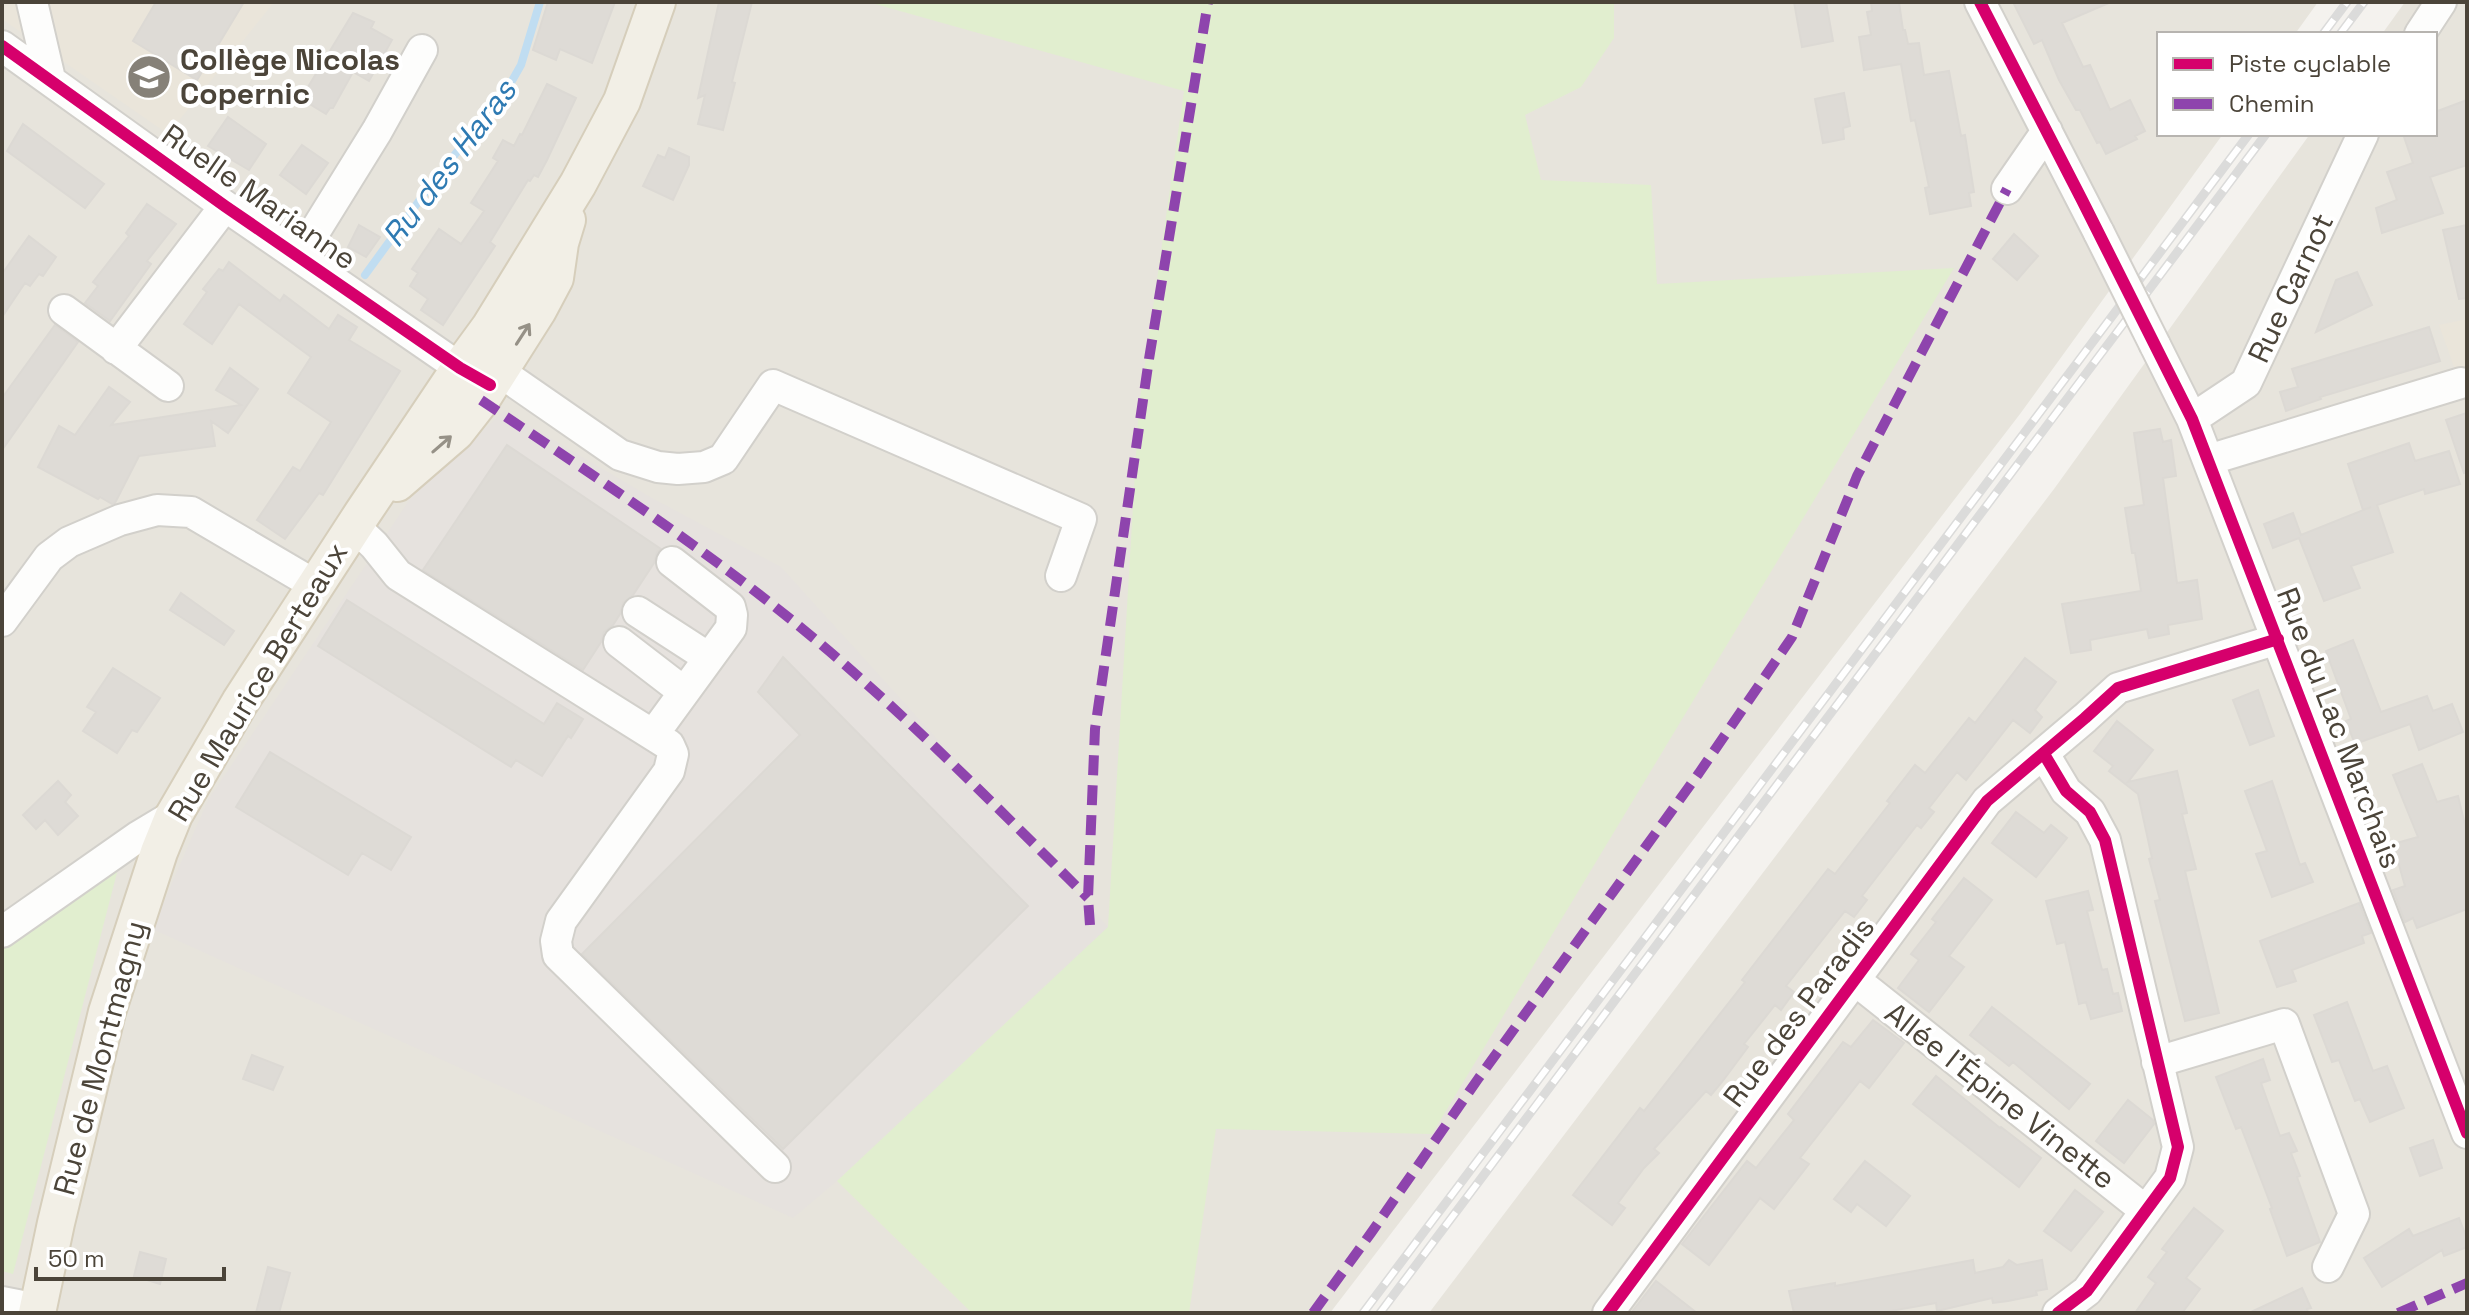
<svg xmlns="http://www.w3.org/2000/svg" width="2469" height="1315" font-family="'Space Grotesk',sans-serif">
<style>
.residential{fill:#e7e4dc}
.industrial{fill:#e6e2de}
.education{fill:#eae5da}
.green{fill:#e1eecf}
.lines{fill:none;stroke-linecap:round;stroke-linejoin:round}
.stream{stroke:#c0ddf1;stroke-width:8}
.building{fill:#dedbd6;stroke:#dcd9d4;stroke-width:2}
.minor-casing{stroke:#d2d0cb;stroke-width:34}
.major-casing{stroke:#d6cebb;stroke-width:40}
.minor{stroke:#fdfdfc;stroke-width:30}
.major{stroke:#f2efe6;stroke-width:36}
.rail-casing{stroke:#dbdbda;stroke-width:9}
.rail{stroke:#fff;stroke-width:6;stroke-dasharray:18;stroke-linecap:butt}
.minor-bridge-casing{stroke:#d2d0cb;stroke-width:34;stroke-linecap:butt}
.minor-bridge{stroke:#fdfdfc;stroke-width:30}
.quiet{stroke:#8e44ad;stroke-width:10;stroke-dasharray:20 10;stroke-linecap:butt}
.cycleway-casing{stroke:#fff;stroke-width:17}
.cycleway{stroke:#d6006c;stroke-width:12}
.oneway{stroke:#969187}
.labels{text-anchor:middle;stroke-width:8;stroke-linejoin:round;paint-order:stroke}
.poi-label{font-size:30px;font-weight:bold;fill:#4b4439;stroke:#fff;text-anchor:start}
.street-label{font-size:30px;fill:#4b4439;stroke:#fff}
.water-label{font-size:32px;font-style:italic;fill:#2e7ab2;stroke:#fff}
</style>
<rect width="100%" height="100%" fill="#f4f2ee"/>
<path class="residential" d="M 2,2 L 2318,2 L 2295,34 L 2159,34 L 2159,134 L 2223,134 L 2020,414 L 1330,1313 L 2,1313 Z
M 2405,2 L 2467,2 L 2467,1313 L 1429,1313 L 2054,489 L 2310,134 L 2435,134 L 2435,34 L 2382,34 Z"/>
<path class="industrial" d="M 504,411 L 652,498 L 781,567 L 1108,927 L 837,1181 L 793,1218 L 152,929 L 208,800 L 410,499 Z"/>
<path class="education" d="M 2,2 L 274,2 L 168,134 L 2,19 Z
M 2467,319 L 2467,388 L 2462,389 L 2439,325 Z"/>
<path class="green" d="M 868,2 L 1614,2 L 1614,38 L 1581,87 L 1525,115 L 1541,180 L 1651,185 L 1657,284 L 1954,268 L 1432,1134 L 1216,1129 L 1189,1313 L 972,1313 L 837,1181 L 1108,927 L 1139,405 L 1184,91 Z
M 120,861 L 13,1274 L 2,1271 L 2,945 Z"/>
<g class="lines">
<path class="stream" d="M 365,275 L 435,179 L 505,93 L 521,65 L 540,2"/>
</g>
<path class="building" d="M 156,2 L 244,2 L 197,80 L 133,41 Z
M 548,2 L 615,2 L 592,63 L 560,49 L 556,60 L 533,50 Z
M 719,2 L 752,2 L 732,82 L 735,83 L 723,130 L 698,124 L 705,95 L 698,98 Z
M 1794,2 L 1826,2 L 1833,41 L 1802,47 Z
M 1871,2 L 1899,2 L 1903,30 L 1905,30 L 1908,44 L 1919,43 L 1924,75 L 1949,71 L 1961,136 L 1965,135 L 1974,192 L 1969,193 L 1971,206 L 1930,214 L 1925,188 L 1929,187 L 1915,120 L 1911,121 L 1901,64 L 1864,70 L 1859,37 L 1871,35 L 1867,12 L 1872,11 Z
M 2013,2 L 2111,2 L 2062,23 L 2083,67 L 2090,65 L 2110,110 L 2130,100 L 2145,131 L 2135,136 L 2137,139 L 2106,154 L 2100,142 L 2097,143 L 2080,110 L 2076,110 L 2059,80 L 2042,40 L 2034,44 Z
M 353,13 L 374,22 L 371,28 L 392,40 L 369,81 L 353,72 L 333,108 L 330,108 L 326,114 L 303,100 L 305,92 Z
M 547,84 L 576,98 L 547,160 L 538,177 L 534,175 L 530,181 L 528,180 L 490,242 L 495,246 L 443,325 L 421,310 L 428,299 L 410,286 L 418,273 L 412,269 L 439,229 L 461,244 L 484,211 L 471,203 L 498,161 L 493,158 L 503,140 L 514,146 L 520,134 L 522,135 Z
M 1844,93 L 1850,126 L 1843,128 L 1844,139 L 1823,143 L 1815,99 Z
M 2467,100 L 2467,165 L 2430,177 L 2443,213 L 2382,233 L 2376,208 L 2397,200 L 2387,172 L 2413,163 L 2403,134 L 2435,134 L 2435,112 Z
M 228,117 L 266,144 L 249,170 L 208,146 Z
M 23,124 L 104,184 L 85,208 L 7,151 Z
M 302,145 L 328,163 L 306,194 L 280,175 Z
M 669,148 L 689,157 L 689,165 L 673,200 L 643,186 L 658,155 L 665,158 Z
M 147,204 L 176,224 L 147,261 L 151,264 L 110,321 L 85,303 L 98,286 L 93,282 L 129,236 L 126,233 Z
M 359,225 L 380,237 L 366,257 L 348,247 Z
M 2467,225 L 2467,298 L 2459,299 L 2443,230 Z
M 2014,234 L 2038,256 L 2017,280 L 1993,259 Z
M 29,236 L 56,257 L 43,276 L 39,274 L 30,286 L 25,283 L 2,317 L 2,274 Z
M 229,262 L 280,301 L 284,295 L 329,329 L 338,315 L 357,327 L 349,340 L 400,371 L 323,495 L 319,493 L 285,539 L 257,520 L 293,467 L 300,471 L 331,422 L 288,393 L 311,357 L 239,304 L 212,344 L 184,324 L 207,292 L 203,289 L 219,269 L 223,271 Z
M 2357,272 L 2372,305 L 2316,332 L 2336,280 Z
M 55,325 L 78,342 L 2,450 L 2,398 Z
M 2429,327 L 2440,361 L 2320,397 L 2321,399 L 2286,411 L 2280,392 L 2298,387 L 2292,369 Z
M 230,368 L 258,389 L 228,433 L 211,421 L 215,446 L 139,456 L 115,503 L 112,504 L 100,497 L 98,499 L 38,467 L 59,426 L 75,435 L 109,387 L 130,402 L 111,425 L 241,405 L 216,390 Z
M 2467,413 L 2467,472 L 2464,473 L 2446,420 Z
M 2160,429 L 2163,442 L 2171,440 L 2176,476 L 2163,478 L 2177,583 L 2197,580 L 2202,619 L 2168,625 L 2169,634 L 2149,638 L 2147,629 L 2090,640 L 2091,650 L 2071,653 L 2062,604 L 2141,591 L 2135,553 L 2132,553 L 2125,508 L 2144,505 L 2134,433 Z
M 2409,443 L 2415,461 L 2449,451 L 2460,484 L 2425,494 L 2424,489 L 2377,505 L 2393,552 L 2351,566 L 2360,588 L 2324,601 L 2299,538 L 2273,548 L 2264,524 L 2293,513 L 2301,535 L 2371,507 L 2363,510 L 2348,464 Z
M 507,445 L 661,549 L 657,552 L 654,563 L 633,595 L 623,603 L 620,614 L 613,625 L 604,632 L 601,642 L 583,670 L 423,570 Z
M 181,593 L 234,631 L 224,645 L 170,610 Z
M 347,600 L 544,724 L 557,703 L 583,719 L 571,738 L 568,736 L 542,776 L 516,760 L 511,767 L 318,646 Z
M 2353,640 L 2381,712 L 2427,696 L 2433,711 L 2452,704 L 2463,732 L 2419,750 L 2410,724 L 2355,744 L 2346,721 L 2351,719 L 2326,651 Z
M 783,657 L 1028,906 L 783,1149 L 582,954 L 800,735 L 758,692 Z
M 2025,658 L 2056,682 L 2035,710 L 2042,717 L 2030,733 L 2013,720 L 1966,780 L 1957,772 L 1929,808 L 1934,812 L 1921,828 L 1917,825 L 1862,896 L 1867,900 L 1854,917 L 1845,911 L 1786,986 L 1794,992 L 1781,1010 L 1775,1005 L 1744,1044 L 1748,1047 L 1722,1082 L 1711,1095 L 1706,1091 L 1654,1149 L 1659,1153 L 1644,1168 L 1618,1203 L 1625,1208 L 1612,1225 L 1573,1195 L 1640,1108 L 1644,1111 L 1745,982 L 1742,980 L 1828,869 L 1835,874 L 1890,803 L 1887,801 L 1915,765 L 1925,773 L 1969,718 L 1975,723 Z
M 113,668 L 160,698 L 137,732 L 132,730 L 117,753 L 83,731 L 96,712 L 87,707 Z
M 2258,690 L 2274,736 L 2250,745 L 2233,700 Z
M 2117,721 L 2153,750 L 2128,782 L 2177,771 L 2187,813 L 2182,814 L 2196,869 L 2185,871 L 2219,1013 L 2185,1021 L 2155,901 L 2160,900 L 2149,859 L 2152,858 L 2138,794 L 2109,771 L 2113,766 L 2094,751 Z
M 270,752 L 411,837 L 391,870 L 362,853 L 348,875 L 236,807 Z
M 2422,764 L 2437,802 L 2458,796 L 2467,833 L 2467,909 L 2417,928 L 2413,918 L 2405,922 L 2393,890 L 2405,886 L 2393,844 L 2418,837 L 2393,775 Z
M 58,781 L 71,795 L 65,802 L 78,816 L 58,835 L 45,820 L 36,829 L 23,815 Z
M 2272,781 L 2300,865 L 2305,863 L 2313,882 L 2272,897 L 2256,854 L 2267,851 L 2245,791 Z
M 2016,812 L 2044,833 L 2051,825 L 2067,838 L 2036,877 L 1992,843 Z
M 1964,878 L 1992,900 L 1949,956 L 1964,967 L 1929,1012 L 1898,988 L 1919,960 L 1911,954 L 1936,922 L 1932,919 Z
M 2088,891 L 2093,910 L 2087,911 L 2102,970 L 2107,969 L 2113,994 L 2118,993 L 2122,1011 L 2091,1019 L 2086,1002 L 2079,1004 L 2065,942 L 2057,944 L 2046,901 Z
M 2359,903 L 2371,933 L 2362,936 L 2364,943 L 2292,970 L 2296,981 L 2277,987 L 2260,941 Z
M 2347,1002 L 2373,1071 L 2387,1066 L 2404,1108 L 2370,1122 L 2360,1099 L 2355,1101 L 2339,1060 L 2332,1062 L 2314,1015 Z
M 1992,1007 L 2090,1084 L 2069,1109 L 2013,1062 L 2009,1066 L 1970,1035 Z
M 1873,1020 L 1904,1043 L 1869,1088 L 1860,1081 L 1800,1158 L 1809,1164 L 1774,1209 L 1760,1198 L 1709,1265 L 1682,1244 L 1747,1161 L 1756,1168 L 1794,1120 L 1788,1114 L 1843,1042 L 1851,1047 Z
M 252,1055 L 283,1067 L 273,1090 L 243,1079 Z
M 2263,1059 L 2270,1080 L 2261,1083 L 2280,1136 L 2289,1133 L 2297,1151 L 2291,1153 L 2300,1176 L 2297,1177 L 2320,1242 L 2287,1256 L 2270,1209 L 2272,1208 L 2241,1127 L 2236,1129 L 2216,1077 Z
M 1936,1076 L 2000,1128 L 2001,1127 L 2041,1158 L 2019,1187 L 1913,1104 Z
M 2128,1100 L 2153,1120 L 2154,1124 L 2124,1163 L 2096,1141 Z
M 2433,1140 L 2442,1168 L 2420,1176 L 2410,1148 Z
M 1865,1161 L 1910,1196 L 1886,1226 L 1857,1204 L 1851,1212 L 1834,1199 Z
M 2075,1190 L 2103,1212 L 2071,1251 L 2044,1231 Z
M 2194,1208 L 2223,1231 L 2186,1278 L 2200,1289 L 2182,1313 L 2135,1313 L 2156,1283 L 2148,1277 L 2167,1252 L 2162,1249 Z
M 2459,1218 L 2467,1239 L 2467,1247 L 2444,1256 L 2442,1250 L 2382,1287 L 2364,1258 L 2409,1229 L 2413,1236 Z
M 140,1252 L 166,1259 L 160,1284 L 134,1276 Z
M 1973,1260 L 1975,1273 L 2003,1267 L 2009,1260 L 2017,1265 L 2042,1260 L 2047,1289 L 2036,1291 L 2037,1295 L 2008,1301 L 1993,1303 L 1992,1298 L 1937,1311 L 1936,1303 L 1879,1313 L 1794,1313 L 1789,1291 L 1835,1283 L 1835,1286 Z
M 268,1267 L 290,1273 L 279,1313 L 256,1313 Z
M 1656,1281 L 1697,1313 L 1631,1313 Z
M 2302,1288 L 2311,1308 L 2307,1309 L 2308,1313 L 2249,1313 Z"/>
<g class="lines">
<g class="minor-casing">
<path id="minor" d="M 32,2 L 50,79
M 1980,2 L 2099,233
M 2420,34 L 2441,2
M 2,46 L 225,206 L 460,368 L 479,379
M 2007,189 L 2047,131
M 299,257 L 377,131 L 422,50
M 64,310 L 168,386
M 2155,345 L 2192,419 L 2467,1133
M 116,349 L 225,206
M 480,358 L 620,455 L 658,467 L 678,469 L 704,467 L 723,459 L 773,385 L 1081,519 L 1061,576
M 2192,419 L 2246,383 L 2363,134
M 2208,460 L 2461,383
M 354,526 L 374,545 L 398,575 L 669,745 L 673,754 L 669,771 L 561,921 L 556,941 L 558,955 L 775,1167
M 638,612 L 709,658
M 2,621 L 49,557 L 69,542 L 120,520 L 157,510 L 191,512 L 315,585
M 619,642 L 684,692
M 653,735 L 731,628 L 732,615 L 730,607 L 672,562
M 2044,754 L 2066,791 L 2090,812 L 2105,840 L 2178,1147 L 2170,1178 L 2087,1291 L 2058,1313
M 2,932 L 139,836 L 174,815
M 1855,980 L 2146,1211
M 2157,1062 L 2284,1024 L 2354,1214 L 2328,1267
M 2,1302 L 38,1309
M 1608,1313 L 1987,801 L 2085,718 L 2118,688 L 2278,639"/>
</g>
<g class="major-casing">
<path id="major" d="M 397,483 L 456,432 L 481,400 L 538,310 L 555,278 L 560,243 L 567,220
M 37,1313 L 56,1223 L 107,1012 L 159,852 L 174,815 L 240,702 L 362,514 L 460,368 L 490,327 L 578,184 L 622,101 L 657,2"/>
</g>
<use href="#minor" class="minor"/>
<use href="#major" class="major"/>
<g class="rail-casing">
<path id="rail" d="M 2323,34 L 2347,2
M 2340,34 L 2364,2
M 1363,1313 L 2249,134
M 1380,1313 L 2266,134"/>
</g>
<use href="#rail" class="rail"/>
<g class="minor-bridge-casing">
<path id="minor-bridge" d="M 2099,233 L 2155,345"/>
</g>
<use href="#minor-bridge" class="minor-bridge"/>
<path class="quiet" d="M 481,400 C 600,480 720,558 829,651 C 920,729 1004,814 1088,898
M 1090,925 L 1088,898 L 1095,729 L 1149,359 L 1208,2
M 1313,1313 L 1371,1233 L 1478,1079 L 1699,773 L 1792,637 L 1857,476 L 2007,189
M 2398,1313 L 2467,1283"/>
<g class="cycleway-casing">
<path id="cycleway" d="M 1980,2 L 2082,200 L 2192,419 L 2467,1133
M 2,46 L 225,206 L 460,368 L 490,385
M 2044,754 L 2066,791 L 2090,812 L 2105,840 L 2178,1147 L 2170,1178 L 2087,1291 L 2058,1313
M 1608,1313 L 1987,801 L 2085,718 L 2118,688 L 2278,639"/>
</g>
<use href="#cycleway" class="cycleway"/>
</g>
<defs><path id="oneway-shaft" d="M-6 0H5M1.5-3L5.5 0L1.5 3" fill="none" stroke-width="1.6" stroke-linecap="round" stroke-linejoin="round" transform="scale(2)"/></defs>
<g class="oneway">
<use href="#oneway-shaft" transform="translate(523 334) rotate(-57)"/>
<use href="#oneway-shaft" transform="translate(442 444) rotate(-41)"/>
</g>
<defs>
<g id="school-disc" transform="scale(2.3)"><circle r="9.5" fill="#868178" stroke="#fff"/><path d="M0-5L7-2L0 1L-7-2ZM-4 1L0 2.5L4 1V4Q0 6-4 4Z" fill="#fff"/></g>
</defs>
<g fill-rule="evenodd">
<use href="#school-disc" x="149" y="77"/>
</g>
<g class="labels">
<g class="poi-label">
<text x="180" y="70">Collège Nicolas<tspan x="180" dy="34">Copernic</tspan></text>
</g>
<g class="street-label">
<text transform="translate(259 197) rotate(35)" y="10">Ruelle Marianne</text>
<text transform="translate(2291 288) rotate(-65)" y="10">Rue Carnot</text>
<text transform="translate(258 682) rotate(-59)" y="10">Rue Maurice Berteaux</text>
<text transform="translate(2339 728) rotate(69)" y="10">Rue du Lac Marchais</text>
<text transform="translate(1799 1012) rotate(-53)" y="10">Rue des Paradis</text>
<text transform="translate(100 1058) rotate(-75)" y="10">Rue de Montmagny</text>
<text transform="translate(2000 1096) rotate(38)" y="10">Allée l'Épine Vinette</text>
</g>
<g class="water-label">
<text transform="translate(449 163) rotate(-53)" y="11">Ru des Haras</text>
</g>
</g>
<rect width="2469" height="1315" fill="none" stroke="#4b4439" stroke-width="8"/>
<rect x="2157" y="32" width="280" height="104" fill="#ffffff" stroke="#b7b4b0" stroke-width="2"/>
<rect x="2173" y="58" width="40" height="12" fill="#d6006c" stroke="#b7b4b0" stroke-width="2"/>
<text x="2229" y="72" font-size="24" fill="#4b4439">Piste cyclable</text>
<rect x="2173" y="98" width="40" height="12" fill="#8e44ad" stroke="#b7b4b0" stroke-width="2"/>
<text x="2229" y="112" font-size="24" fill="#4b4439">Chemin</text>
<path d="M36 1267v12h188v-12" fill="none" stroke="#4b4439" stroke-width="4"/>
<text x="48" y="1267" font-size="24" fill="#4b4439" stroke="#ffffff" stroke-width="6" paint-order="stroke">50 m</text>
</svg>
